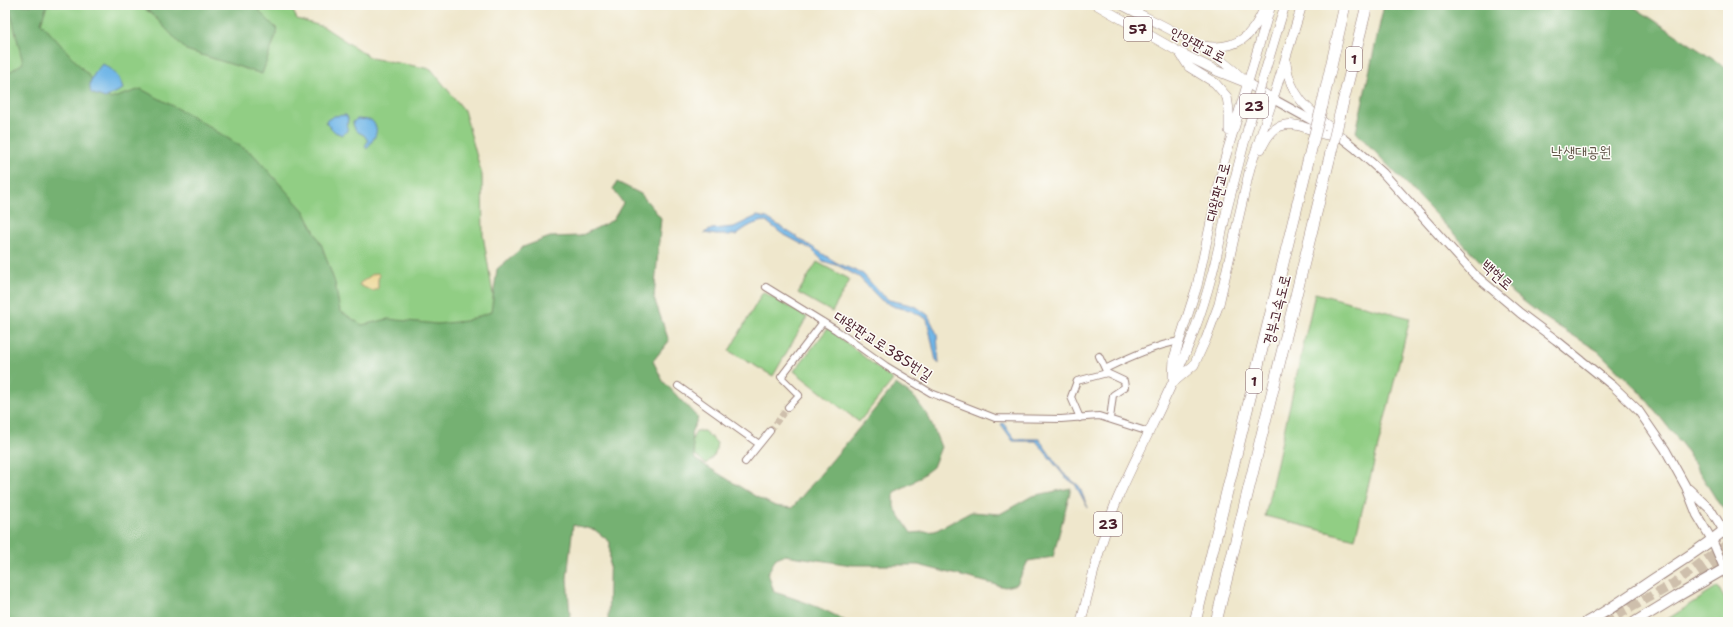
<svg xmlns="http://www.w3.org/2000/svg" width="1733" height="627" font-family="'Shantell Sans','Poor Story',sans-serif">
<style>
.green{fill:#91ce84;stroke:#6e7658}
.forest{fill:#74b172;stroke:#5f684e}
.sand{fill:#eeda9e;stroke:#9c7c64}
.water{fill:#70b6e7;stroke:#5d6a89}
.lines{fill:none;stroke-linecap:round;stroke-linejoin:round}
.minor-tunnel{stroke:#cebfac;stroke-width:6;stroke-dasharray:6 3;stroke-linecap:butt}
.trunk-tunnel{stroke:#cebfac;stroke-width:10;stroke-dasharray:10 5;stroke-linecap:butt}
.minor-casing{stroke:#9c837c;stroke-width:8}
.secondary-casing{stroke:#9c837c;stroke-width:10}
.primary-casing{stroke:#9c837c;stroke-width:10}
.trunk-casing{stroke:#9c837c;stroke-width:12}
.motorway-casing{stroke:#9c837c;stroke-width:12}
.minor{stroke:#fff;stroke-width:6}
.secondary{stroke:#fff;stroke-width:8}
.primary{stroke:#fff;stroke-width:9}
.trunk{stroke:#fff;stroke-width:10}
.motorway{stroke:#fff;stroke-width:11}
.primary-bridge-casing{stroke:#9c837c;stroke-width:10;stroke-linecap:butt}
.motorway-bridge-casing{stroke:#9c837c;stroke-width:12;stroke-linecap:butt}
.primary-bridge{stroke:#fff;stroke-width:9}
.motorway-bridge{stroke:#fff;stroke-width:11}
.labels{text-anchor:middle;stroke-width:3;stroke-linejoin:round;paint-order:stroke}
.shield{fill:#fdfcf7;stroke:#806168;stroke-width:1}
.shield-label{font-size:14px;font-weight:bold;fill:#4a1f2b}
.street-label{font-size:15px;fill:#4a1f2b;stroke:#fdfcf7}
.park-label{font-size:15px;fill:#5f5446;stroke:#fdfcf7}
</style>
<rect width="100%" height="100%" fill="#fdfcf7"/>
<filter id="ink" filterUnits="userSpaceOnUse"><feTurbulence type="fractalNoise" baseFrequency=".025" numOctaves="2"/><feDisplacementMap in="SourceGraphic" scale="8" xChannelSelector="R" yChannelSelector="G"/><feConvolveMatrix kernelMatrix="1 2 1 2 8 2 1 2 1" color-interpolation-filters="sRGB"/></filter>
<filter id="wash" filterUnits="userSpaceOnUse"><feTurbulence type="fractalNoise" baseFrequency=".012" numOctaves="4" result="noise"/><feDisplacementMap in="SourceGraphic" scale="16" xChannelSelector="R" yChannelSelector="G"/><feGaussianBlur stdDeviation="0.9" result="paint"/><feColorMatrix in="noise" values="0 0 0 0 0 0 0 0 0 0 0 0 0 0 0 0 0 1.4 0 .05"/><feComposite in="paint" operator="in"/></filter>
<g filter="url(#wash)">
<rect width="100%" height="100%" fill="#efe7cc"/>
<path class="green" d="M 5,5 L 290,5 L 297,19 L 324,27 L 371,58 L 431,69 L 464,110 L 482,175 L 483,235 L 497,318 L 374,359 L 5,87 Z
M 817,262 L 850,280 L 832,312 L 798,293 Z
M 763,292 L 807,317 L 773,376 L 729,351 Z
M 1315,293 L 1410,318 L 1355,539 L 1265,516 Z
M 828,328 L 893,380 L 859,422 L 794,371 Z
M 696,431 L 704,431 L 717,443 L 715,454 L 706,464 L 695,455 L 691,442 Z
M 1718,587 L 1728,605 L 1728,618 L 1724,622 L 1663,622 Z"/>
<path class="forest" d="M 5,5 L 47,5 L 41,23 L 110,99 L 141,89 L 192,116 L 253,154 L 304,211 L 322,246 L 335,283 L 340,311 L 362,325 L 388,319 L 437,324 L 465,321 L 491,312 L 497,269 L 523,247 L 550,237 L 580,236 L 613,220 L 623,203 L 613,189 L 617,182 L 641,194 L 661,218 L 654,298 L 669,341 L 653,361 L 663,381 L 698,418 L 691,433 L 695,459 L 755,496 L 775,506 L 792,508 L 896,384 L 915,398 L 929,418 L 941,447 L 933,467 L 912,483 L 894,492 L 894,507 L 911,533 L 935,531 L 971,512 L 1000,514 L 1032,496 L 1071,488 L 1053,557 L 1028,561 L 1017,584 L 1005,587 L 918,565 L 852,565 L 784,555 L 776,558 L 768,573 L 774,592 C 800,600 824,608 847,622 L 608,622 L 610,542 L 595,530 L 573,525 L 567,578 L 570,615 L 568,622 L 5,622 L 5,75 L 23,63 L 10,10 L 5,7 Z
M 138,5 L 258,5 L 260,12 L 278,30 L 262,74 L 186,50 L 151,13 Z
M 1384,5 L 1631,5 L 1728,69 L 1728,510 L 1719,504 L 1684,447 L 1641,393 L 1598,351 L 1545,318 L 1503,285 L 1356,132 Z"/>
<path class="sand" d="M 377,273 L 380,275 L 378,279 L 378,288 L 374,291 L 370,290 L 359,285 L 361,282 C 367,280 370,274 377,273 Z"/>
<path class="water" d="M 102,64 C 112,67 121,79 123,89 L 105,98 L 91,93 C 87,81 95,73 102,64 Z
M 346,115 L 348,118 L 347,131 L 342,135 L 335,132 L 326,123 L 327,120 L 334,116 Z
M 357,119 L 371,120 C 383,131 372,140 367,149 L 365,146 L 368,141 L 364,135 C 358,132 354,131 353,122 Z
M 757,216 L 767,218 L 837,263 L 863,274 L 879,292 L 889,300 L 915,306 L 928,315 L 937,334 L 939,364 L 936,361 L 927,319 L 910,310 L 895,307 L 881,300 L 859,277 L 839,266 L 823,261 L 811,249 L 781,233 L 766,221 C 754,222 746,227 736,235 L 716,235 L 704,233 L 712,229 L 734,227 Z
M 1003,423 L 1015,439 L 1039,439 L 1063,473 L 1079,486 L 1088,508 L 1075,484 L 1065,477 L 1036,441 L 1013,441 L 1001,424 Z"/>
</g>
<g filter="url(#ink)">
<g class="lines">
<path class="minor-tunnel" d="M 770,431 L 788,407"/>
<path class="trunk-tunnel" d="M 1698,574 L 1728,553
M 1604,622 L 1670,586 L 1728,544"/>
<g class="minor-casing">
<path id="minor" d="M 766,287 L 836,330 L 886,366 L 931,393 L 995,418 L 1061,419 L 1099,416 L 1149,432
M 1099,356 L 1107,373 L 1124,381 L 1125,387 L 1113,395 L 1110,419
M 1105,369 C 1129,357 1153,346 1179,341
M 678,386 L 759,444
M 788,407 L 799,395 L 781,377 L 823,322
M 1080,418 L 1071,397 L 1077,381 L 1107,373
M 745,462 L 770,431"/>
</g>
<g class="secondary-casing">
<path id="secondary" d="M 1273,99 L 1322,126
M 1337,134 L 1355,148 L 1383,173 L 1474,274 L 1520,313 L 1556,340 L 1613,386 L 1638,410 L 1665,449 L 1686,487 L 1697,515 L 1712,540 L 1728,577
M 1689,489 L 1711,510 L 1728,538"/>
</g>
<g class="primary-casing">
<path id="primary" d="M 1097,5 L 1179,52 L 1217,71 L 1247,83 L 1273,99
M 1122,5 C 1164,27 1208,45 1243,79
M 1204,46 C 1221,49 1241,45 1252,30 C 1258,23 1262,13 1266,5
M 1180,53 L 1189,67 L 1215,83 L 1227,97 L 1229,110 L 1229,131
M 1286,63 C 1290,99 1313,113 1339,135
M 1261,149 C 1265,141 1271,129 1281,126 C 1294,121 1311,130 1323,134 C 1329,136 1336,136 1342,137
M 1173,378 L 1174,358 L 1197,286 L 1224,162 L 1271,5
M 1175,381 L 1194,365 L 1206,339 L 1219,304 L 1250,168 L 1273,99 L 1302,5
M 1081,622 C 1091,581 1101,539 1117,500 C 1141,444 1172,391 1193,334 C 1209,293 1218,251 1227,209"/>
</g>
<g class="trunk-casing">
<path id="trunk" d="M 1587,622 C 1612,609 1634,592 1657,577 C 1681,561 1706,546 1728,527
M 1635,622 L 1676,597 L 1728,567"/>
</g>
<g class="motorway-casing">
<path id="motorway" d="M 1322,106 L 1345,5
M 1340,114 L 1367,5
M 1195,622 L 1313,141
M 1216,622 L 1332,148"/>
</g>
<use href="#minor" class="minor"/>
<use href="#secondary" class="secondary"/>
<use href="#primary" class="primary"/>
<use href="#trunk" class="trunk"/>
<use href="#motorway" class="motorway"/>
<g class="primary-bridge-casing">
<path id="primary-bridge" d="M 1227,209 L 1248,128 L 1285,5"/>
</g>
<g class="motorway-bridge-casing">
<path id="motorway-bridge" d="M 1313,141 L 1322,106
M 1332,148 L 1340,114"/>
</g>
<use href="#primary-bridge" class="primary-bridge"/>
<use href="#motorway-bridge" class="motorway-bridge"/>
</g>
</g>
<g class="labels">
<g class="shield">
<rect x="1124" y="17" width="28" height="24" rx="3"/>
<rect x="1346" y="47" width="16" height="24" rx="3"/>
<rect x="1240" y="94" width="28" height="24" rx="3"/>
<rect x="1246" y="369" width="16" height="24" rx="3"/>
<rect x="1094" y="512" width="28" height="24" rx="3"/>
</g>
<g class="shield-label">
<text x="1138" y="34">57</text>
<text x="1354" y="64">1</text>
<text x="1254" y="111">23</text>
<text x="1254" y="386">1</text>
<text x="1108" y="529">23</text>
</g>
<g class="street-label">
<text transform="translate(1198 45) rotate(27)" y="5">안양판교로</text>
<text transform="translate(1218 192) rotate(-76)" y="5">대왕판교로</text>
<text transform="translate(1497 275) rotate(42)" y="5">백현로</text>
<text transform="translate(1277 310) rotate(-76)" y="5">경부고속도로</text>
<text transform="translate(883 346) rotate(33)" y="5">대왕판교로385번길</text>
</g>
<g class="park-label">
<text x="1581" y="157">낙생대공원</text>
</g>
</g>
<rect width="1733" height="627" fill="none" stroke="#fdfcf7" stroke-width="20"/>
</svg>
